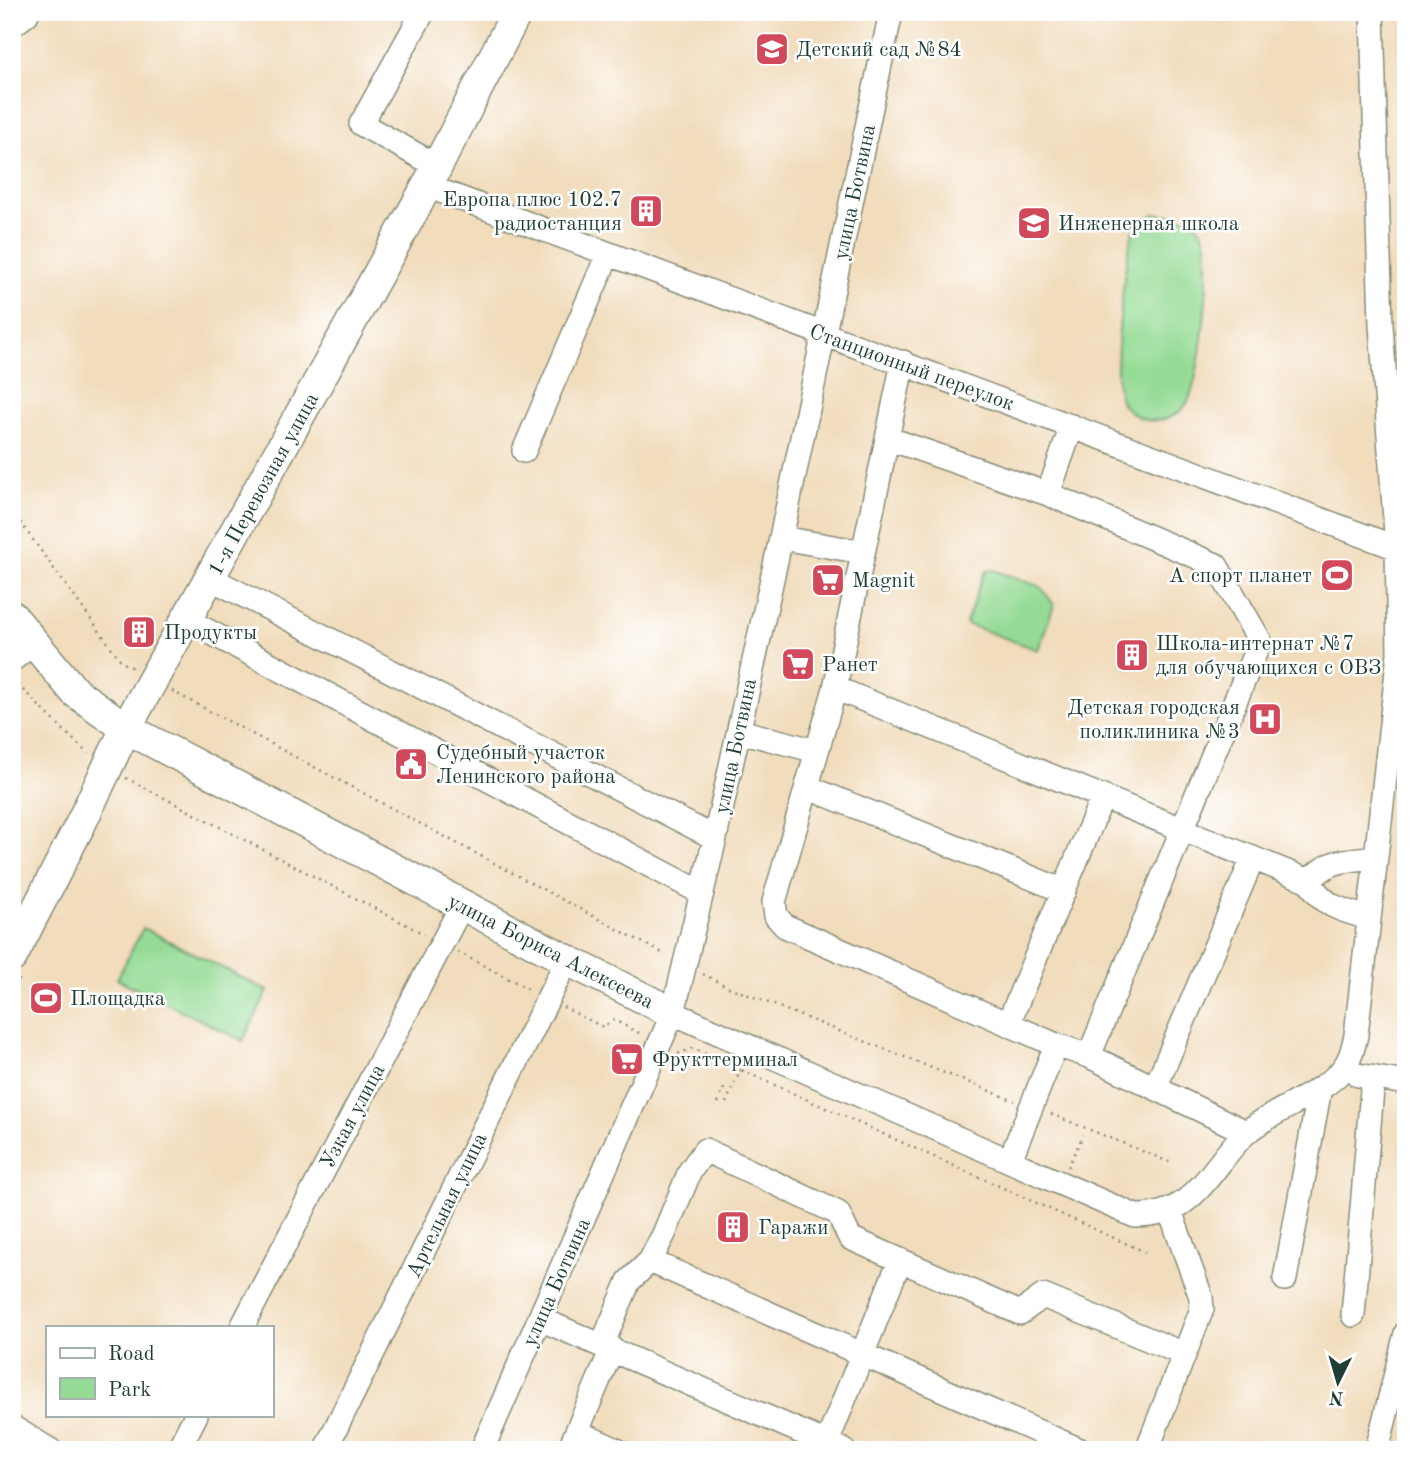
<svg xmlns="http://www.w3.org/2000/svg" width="1418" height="1462" font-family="'Old Standard TT',serif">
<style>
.green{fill:#95db95;stroke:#5a8c64;stroke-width:2}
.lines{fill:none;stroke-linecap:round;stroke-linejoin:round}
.minor-casing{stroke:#888c78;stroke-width:26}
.major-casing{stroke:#888c78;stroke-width:33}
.path{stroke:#888c78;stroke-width:2.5;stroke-dasharray:2 5;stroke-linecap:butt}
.minor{stroke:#fff;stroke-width:23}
.major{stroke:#fff;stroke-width:30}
.labels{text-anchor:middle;stroke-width:5;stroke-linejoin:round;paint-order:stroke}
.poi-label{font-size:21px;fill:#1f3d34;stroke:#fff;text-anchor:start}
.street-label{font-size:21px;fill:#1f3d34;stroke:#fff}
</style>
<rect width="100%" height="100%" fill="#fff"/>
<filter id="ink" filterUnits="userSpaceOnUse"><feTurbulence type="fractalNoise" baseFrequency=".0143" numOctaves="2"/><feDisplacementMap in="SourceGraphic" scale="14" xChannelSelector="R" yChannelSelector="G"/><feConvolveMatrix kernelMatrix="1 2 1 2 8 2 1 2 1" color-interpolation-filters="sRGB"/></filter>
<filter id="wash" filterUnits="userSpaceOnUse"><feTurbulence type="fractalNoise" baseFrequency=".00686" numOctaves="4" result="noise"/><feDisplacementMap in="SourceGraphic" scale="28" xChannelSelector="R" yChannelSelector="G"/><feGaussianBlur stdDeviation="1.57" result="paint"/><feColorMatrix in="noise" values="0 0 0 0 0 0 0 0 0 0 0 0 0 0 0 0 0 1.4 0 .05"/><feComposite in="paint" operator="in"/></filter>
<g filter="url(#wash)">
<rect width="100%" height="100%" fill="#f1dcbb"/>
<path class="green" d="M 1154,214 C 1171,215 1197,216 1204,236 C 1213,261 1201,380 1187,403 C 1179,417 1155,425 1140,418 C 1136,416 1126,409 1123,405 C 1119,398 1117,381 1117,374 C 1117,349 1124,243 1136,227 C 1140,222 1149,218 1154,214 Z
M 993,570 L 1041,587 L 1054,605 L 1038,650 L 966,624 L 982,578 L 986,571 Z
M 143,928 L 268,991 L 243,1041 L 117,979 Z"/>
</g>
<g filter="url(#ink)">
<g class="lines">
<g class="minor-casing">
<path id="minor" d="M 423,12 L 361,124 L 437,166
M 427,186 L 1397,548
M 903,362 L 835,688 L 774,902 L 776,916 L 785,926 L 1056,1045 L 1089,1056 L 1246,1132
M 887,438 L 1048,494 L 1216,565 L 1260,641 L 1089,1056
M 524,451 L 608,254
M 1048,494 L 1072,426
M 781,538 L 863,552
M 210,578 L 715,838
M 187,620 L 702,893
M 12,660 L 35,642
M 835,688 L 1309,881 C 1325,908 1341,910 1369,918
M 739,731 L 817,751
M 807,787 L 1064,891
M 1309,881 C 1331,858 1346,861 1376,857
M 673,1013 L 1135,1216 C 1153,1216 1166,1213 1181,1204 C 1208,1186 1223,1153 1247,1132 C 1274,1109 1321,1095 1342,1070 C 1351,1059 1353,1048 1356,1035 L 1399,653 L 1397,548 L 1381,325 L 1372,12
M 1008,1024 L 1103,796
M 1358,1075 L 1406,1083
M 1155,1088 L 1253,858
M 1010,1160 L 1056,1045
M 650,1261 L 1080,1450
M 1285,1279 L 1320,1088
M 1353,1315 L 1373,1078
M 540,1319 L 843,1450
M 242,1327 L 462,905
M 602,1345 L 629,1281 L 650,1261 L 664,1234 L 690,1171 L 705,1150 L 838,1213 L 850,1238 L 1020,1313 L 1043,1296 L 1184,1354
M 12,1427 L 50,1450
M 577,1432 L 617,1450
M 178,1450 L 196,1415
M 325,1450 L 567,960
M 482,1450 L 673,1013 L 715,838 L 781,538 L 891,12
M 569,1450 L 612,1349
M 824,1450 L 900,1260
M 1147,1450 L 1202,1309 L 1201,1297 L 1170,1211
M 1377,1450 L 1406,1333"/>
</g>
<g class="major-casing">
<path id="major" d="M 12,21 L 24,12
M 12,616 L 75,692 L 126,728 L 567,960 L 673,1013
M 12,957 L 80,825 L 126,728 L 427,186 L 517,12"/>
</g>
<path class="path" d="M 12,511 L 122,662 L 133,668
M 13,680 L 88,754
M 172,691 L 666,955
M 126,778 L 424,934
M 458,952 L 532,991
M 703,974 L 726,986 L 1015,1101
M 12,993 L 20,978
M 563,1007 L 603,1027 L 614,1020 L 641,1034
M 678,1054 L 693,1048 L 697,1050 L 1145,1252
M 718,1103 L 724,1088
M 726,1103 L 741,1069
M 1051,1114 L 1174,1164
M 1068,1167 L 1083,1135"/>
<use href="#minor" class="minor"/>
<use href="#major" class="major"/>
</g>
</g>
<defs>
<g id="school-square" transform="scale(1.75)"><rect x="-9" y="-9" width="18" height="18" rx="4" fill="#d1495b" stroke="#fff"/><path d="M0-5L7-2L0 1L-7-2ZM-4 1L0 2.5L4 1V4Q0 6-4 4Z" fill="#fff"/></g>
<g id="building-square" transform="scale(1.75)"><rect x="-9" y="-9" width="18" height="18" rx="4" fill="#d1495b" stroke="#fff"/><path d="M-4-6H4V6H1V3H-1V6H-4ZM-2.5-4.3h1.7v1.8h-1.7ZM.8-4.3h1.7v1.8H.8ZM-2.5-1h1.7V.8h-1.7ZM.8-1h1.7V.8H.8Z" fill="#fff"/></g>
<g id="stadium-square" transform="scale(1.75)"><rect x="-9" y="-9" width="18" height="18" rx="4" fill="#d1495b" stroke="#fff"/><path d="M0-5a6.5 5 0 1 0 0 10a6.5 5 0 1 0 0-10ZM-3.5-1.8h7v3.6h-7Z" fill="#fff"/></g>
<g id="supermarket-square" transform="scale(1.75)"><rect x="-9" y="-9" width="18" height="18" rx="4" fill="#d1495b" stroke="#fff"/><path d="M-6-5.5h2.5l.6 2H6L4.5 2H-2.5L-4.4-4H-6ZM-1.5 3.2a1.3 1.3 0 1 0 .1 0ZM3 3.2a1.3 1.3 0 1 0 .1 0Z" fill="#fff"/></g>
<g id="hospital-square" transform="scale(1.75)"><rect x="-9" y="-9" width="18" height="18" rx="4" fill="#d1495b" stroke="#fff"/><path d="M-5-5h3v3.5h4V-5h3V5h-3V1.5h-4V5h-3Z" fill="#fff"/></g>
<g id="civic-square" transform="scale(1.75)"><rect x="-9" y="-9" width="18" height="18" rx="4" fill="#d1495b" stroke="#fff"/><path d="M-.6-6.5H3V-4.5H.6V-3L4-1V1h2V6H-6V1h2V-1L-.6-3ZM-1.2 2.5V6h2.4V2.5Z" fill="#fff"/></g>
</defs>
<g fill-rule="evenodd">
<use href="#school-square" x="772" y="49"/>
<use href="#building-square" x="646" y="211"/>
<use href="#school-square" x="1034" y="223"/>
<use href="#stadium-square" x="1337" y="575"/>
<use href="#supermarket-square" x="828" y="580"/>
<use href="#building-square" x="139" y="632"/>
<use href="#building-square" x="1132" y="655"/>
<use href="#supermarket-square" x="798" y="664"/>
<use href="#hospital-square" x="1265" y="719"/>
<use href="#civic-square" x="411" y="764"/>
<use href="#stadium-square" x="46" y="998"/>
<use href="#supermarket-square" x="627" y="1059"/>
<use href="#building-square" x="733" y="1227"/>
</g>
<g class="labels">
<g class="poi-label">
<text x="796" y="56">Детский сад №84</text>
<text x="622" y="206" text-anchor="end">Европа плюс 102.7<tspan x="622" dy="24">радиостанция</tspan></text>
<text x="1058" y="230">Инженерная школа</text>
<text x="1312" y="582" text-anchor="end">А спорт планет</text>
<text x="852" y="587">Magnit</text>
<text x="164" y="639">Продукты</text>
<text x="1156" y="650">Школа-интернат №7<tspan x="1156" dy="24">для обучающихся с ОВЗ</tspan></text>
<text x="822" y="671">Ранет</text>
<text x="1240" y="714" text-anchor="end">Детская городская<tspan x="1240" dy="24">поликлиника №3</tspan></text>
<text x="436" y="759">Судебный участок<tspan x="436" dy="24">Ленинского района</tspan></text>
<text x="70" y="1005">Площадка</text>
<text x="652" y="1066">Фрукттерминал</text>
<text x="758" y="1234">Гаражи</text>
</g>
<g class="street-label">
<text transform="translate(854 192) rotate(-78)" y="7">улица Ботвина</text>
<text transform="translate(912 367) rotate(20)" y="7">Станционный переулок</text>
<text transform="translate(263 484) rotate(-61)" y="7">1-я Перевозная улица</text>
<text transform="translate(735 746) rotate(-78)" y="7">улица Ботвина</text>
<text transform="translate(551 951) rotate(27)" y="7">улица Бориса Алексеева</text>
<text transform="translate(352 1116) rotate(-62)" y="7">Узкая улица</text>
<text transform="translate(446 1205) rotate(-64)" y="7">Артельная улица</text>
<text transform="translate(556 1282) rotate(-66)" y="7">улица Ботвина</text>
</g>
</g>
<rect width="1418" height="1462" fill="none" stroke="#fff" stroke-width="42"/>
<rect x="46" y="1326" width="228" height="91" fill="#ffffff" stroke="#a5b1ae" stroke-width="2"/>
<rect x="60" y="1348" width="35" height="10" fill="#ffffff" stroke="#a5b1ae" stroke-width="2"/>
<text x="108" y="1360" font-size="21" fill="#1f3d34">Road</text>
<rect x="60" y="1378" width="35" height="21" fill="#95db95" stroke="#a5b1ae" stroke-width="2"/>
<text x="108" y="1396" font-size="21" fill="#1f3d34">Park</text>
<g transform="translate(1338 1382) rotate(185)" stroke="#ffffff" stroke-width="5" paint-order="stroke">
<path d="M0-5L12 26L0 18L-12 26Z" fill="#1f3d34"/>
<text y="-10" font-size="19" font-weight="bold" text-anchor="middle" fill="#1f3d34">N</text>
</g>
</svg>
